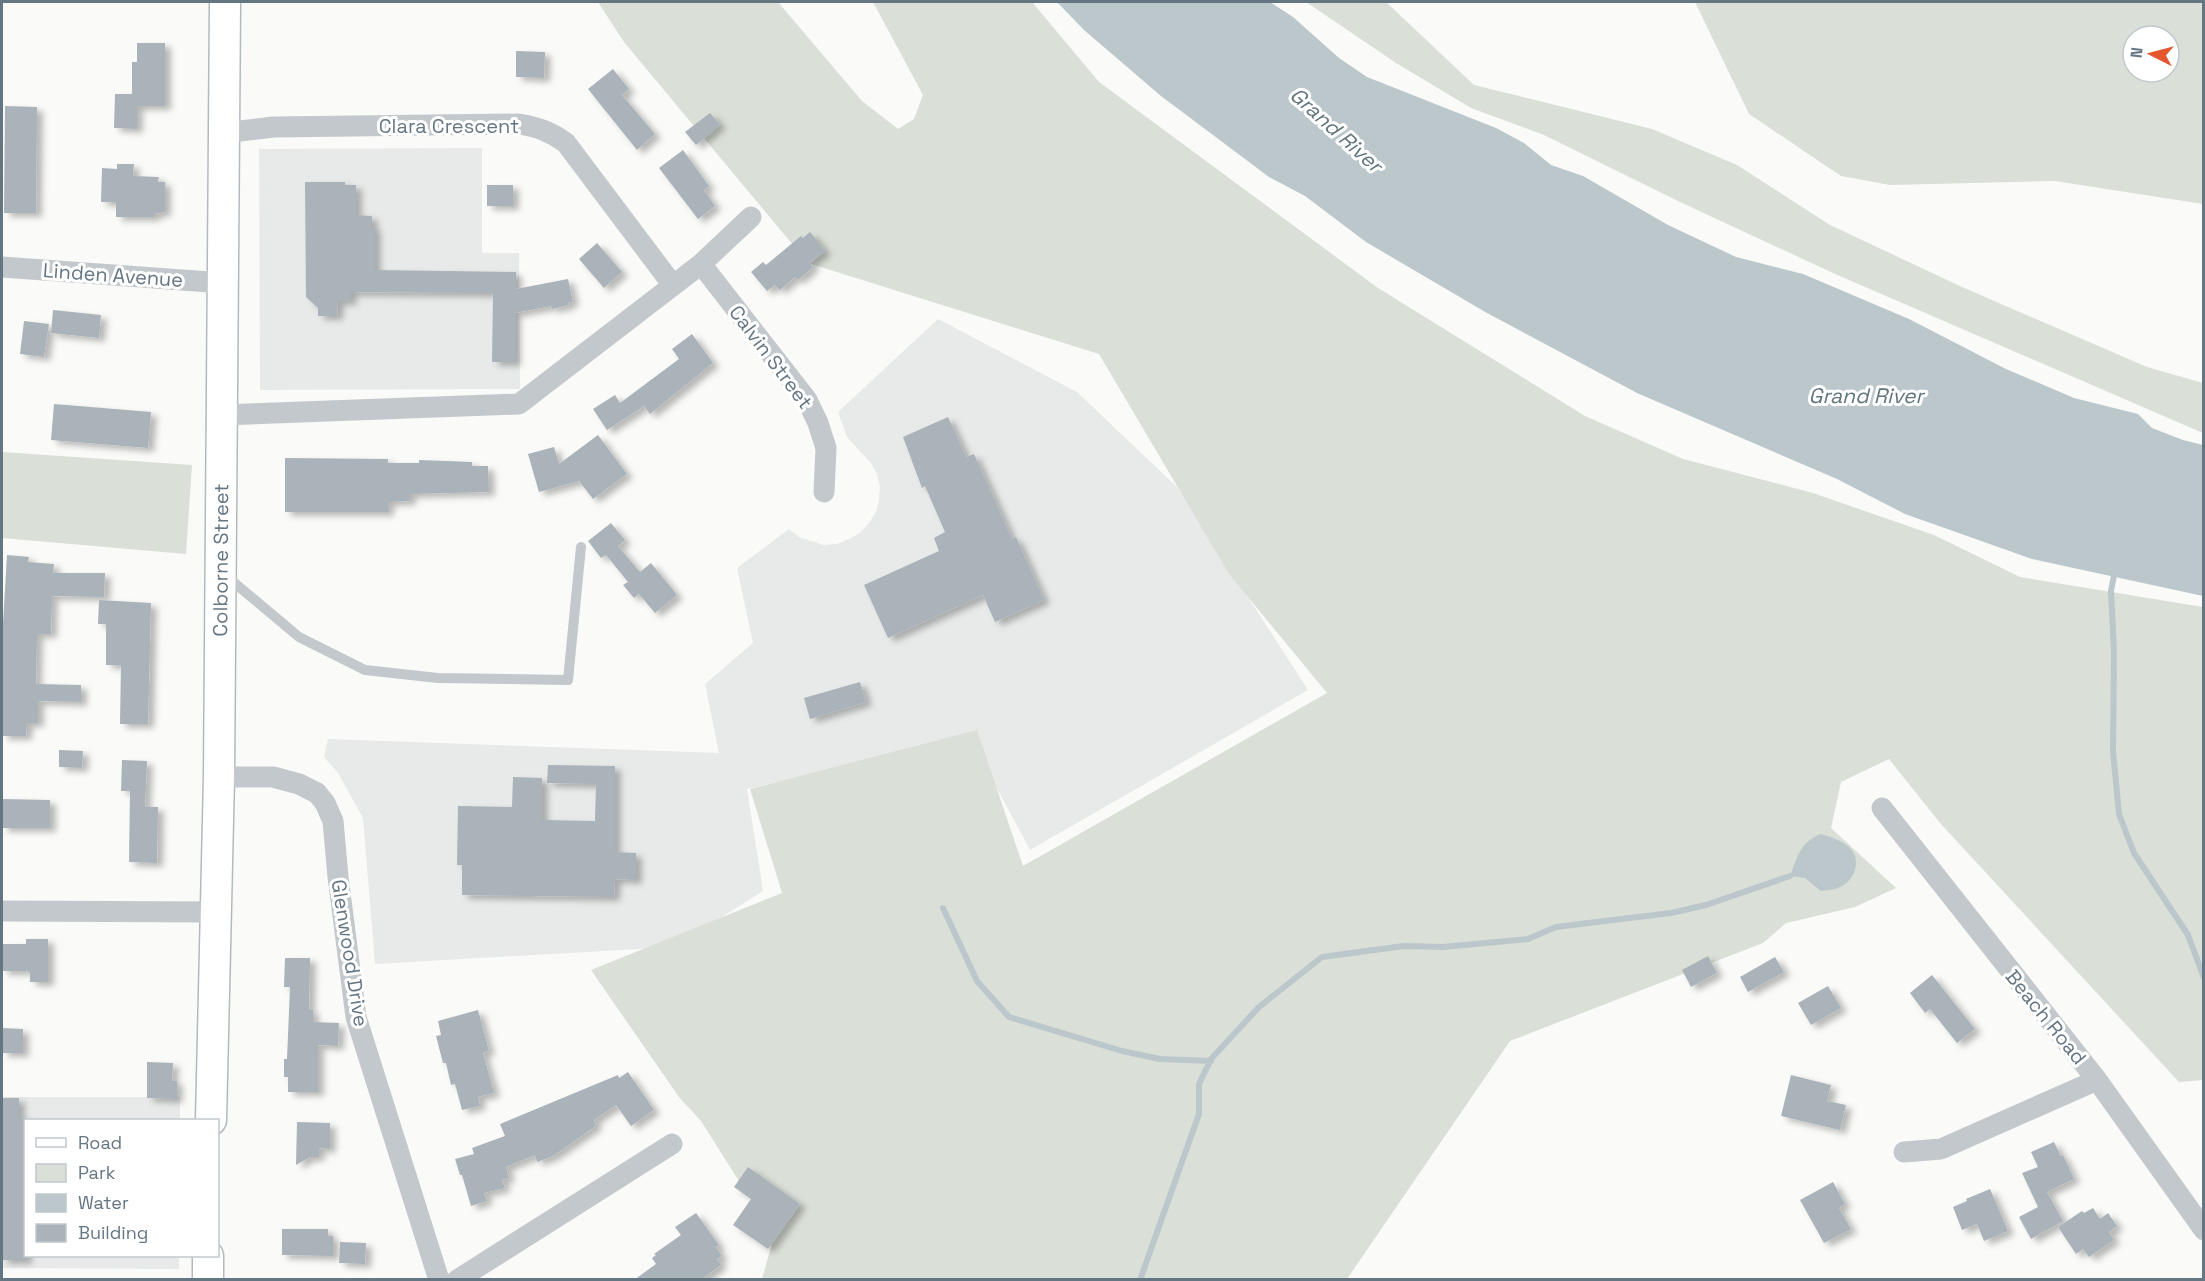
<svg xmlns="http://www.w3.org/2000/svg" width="2205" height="1281" font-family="'Space Grotesk',sans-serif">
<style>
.built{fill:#e8e9e9}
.green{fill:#dadfd7;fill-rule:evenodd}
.water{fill:#bbc7cb}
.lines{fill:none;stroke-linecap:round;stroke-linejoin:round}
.stream{stroke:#bbc7cb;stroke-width:6}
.building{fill:#aab3b9;filter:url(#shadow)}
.secondary-casing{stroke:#b3babf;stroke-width:33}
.lane{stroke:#c3c8cc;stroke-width:10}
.street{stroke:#c3c8cc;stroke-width:21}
.secondary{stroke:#fff;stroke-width:30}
.labels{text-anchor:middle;stroke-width:6;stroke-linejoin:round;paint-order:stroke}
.street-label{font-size:20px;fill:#657683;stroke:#fff}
.water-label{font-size:21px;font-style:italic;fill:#60757c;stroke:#fff}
</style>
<defs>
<filter id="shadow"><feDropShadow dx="6" dy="4" stdDeviation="3" flood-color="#0004"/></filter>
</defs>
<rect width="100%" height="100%" fill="#fafaf8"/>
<path class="built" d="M 482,148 L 482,253 L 519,253 L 520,389 L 260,390 L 259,149 Z
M 938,319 L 1077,392 L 1177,487 L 1308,690 L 1030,850 L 970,738 L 747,789 L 763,891 L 674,947 L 375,964 L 363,818 L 338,773 L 324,757 L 328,739 L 719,753 L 705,684 L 753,643 L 737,568 L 789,529 L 799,537 L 824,545 L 837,544 L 849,539 L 860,533 L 869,523 L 876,512 L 879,500 L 880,487 L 877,474 L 871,463 L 847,437 L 838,412 Z
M 2,1097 L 180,1097 L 180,1120 L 26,1120 L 26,1256 L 179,1256 L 179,1269 L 2,1268 Z"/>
<path class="green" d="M 598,2 L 778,2 L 862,101 L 898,129 L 914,119 L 923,95 L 873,2 L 1032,2 L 1099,82 L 1378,288 L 1585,416 L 1683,459 L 1813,493 L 1934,535 L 2020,577 L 2203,607 L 2203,1080 L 2179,1082 L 1940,823 L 1889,759 L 1841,782 L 1831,828 L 1896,888 L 1855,907 L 1786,923 L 1763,943 L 1510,1041 L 1347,1279 L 762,1279 L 771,1247 L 753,1203 L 701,1121 L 679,1097 L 591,970 L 782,893 L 750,789 L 977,730 L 1023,866 L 1327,693 L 1229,574 L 1099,354 L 808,263 L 624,42 Z
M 1306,2 L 1386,2 L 1474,85 L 1652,129 L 1737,165 L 1830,225 L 1962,287 L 2147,367 L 2203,383 L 2203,433 L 1833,273 L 1678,201 L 1544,135 L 1471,108 L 1396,63 Z
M 1695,2 L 2203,2 L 2203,204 L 2055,181 L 1890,185 L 1841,176 L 1749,114 ZM 2133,36 L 2169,36 L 2169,72 L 2133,72 Z
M 2,452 L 192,465 L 186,554 L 2,538 Z"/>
<path class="water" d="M 1057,2 L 1270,2 L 1293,17 L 1339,58 L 1367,77 L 1496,128 L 1524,143 L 1551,165 L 1583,176 L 1668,225 L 1736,257 L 1803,274 L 1909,319 L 2006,369 L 2074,398 L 2138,414 L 2152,428 L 2183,440 L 2203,445 L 2203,596 L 2032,559 L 1905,514 L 1837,479 L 1637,393 L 1487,313 L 1366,242 L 1305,196 L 1269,177 L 1161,96 L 1084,30 Z
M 1821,834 C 1840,840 1861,847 1855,870 C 1853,877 1847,884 1840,887 C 1835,890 1827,890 1821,891 L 1805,878 L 1790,876 C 1798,856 1800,842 1821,834 Z"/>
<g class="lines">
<path class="stream" d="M 2115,570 L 2111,591 L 2114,652 L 2113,751 L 2119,814 L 2134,853 L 2188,935 L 2204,978
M 943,908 L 977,981 L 1009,1017 L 1122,1051 L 1160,1059 L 1211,1061
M 1140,1280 L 1199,1114 L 1199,1084 L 1211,1059 L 1259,1007 L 1322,957 L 1404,946 L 1443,947 L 1528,939 L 1556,927 L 1671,913 L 1706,905 L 1790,876"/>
</g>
<path class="building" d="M 137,43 L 165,43 L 165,106 L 137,106 L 137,129 L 114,128 L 115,94 L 132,94 L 132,62 L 137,62 Z
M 516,51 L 545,52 L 544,78 L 516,77 Z
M 613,69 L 629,89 L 622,95 L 655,134 L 637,150 L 588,89 Z
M 5,106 L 37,107 L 36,213 L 4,213 Z
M 710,113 L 720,125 L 696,145 L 685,132 Z
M 683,150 L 709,186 L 704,190 L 715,206 L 698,219 L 659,168 Z
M 117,164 L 134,164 L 133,176 L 159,177 L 158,182 L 165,182 L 165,212 L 154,214 L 154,217 L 116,217 L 116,202 L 101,202 L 102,168 L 117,169 Z
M 305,182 L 345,182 L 345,185 L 356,185 L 356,215 L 372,216 L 372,227 L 375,227 L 375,270 L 516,272 L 516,289 L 568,279 L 573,302 L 568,303 L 569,305 L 552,309 L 551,306 L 515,313 L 515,362 L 492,362 L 493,293 L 351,292 L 351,301 L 338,301 L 337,316 L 318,316 L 318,308 L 306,297 Z
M 487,185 L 513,185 L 513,206 L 487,206 Z
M 810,232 L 825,251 L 810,263 L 813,267 L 798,280 L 795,277 L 780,290 L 775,285 L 767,291 L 751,272 L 763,262 L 766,265 L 801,236 L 803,238 Z
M 597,243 L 622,272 L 604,288 L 579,259 Z
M 53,310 L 101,315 L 99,338 L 51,333 Z
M 24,321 L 49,324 L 44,357 L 20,354 Z
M 692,334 L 713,363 L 650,414 L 644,406 L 607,430 L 593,409 L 615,395 L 620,403 L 679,359 L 672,349 Z
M 54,404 L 151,412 L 148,448 L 51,440 Z
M 948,417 L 966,457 L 974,454 L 1012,539 L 1016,537 L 1044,600 L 995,622 L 983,595 L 888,638 L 864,585 L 939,551 L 934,538 L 945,532 L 925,486 L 922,488 L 903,437 Z
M 598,435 L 627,474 L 593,499 L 579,481 L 539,492 L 528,454 L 554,447 L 559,464 Z
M 285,458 L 388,459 L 388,463 L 419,463 L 419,460 L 472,462 L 472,466 L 488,466 L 489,492 L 410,494 L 410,501 L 388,502 L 388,512 L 285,512 Z
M 611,523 L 625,540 L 618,546 L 640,572 L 651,563 L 677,595 L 655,613 L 639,594 L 634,598 L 623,585 L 628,582 L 606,555 L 601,558 L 588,541 Z
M 7,555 L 29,557 L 28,562 L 54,564 L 53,573 L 105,573 L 104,597 L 52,596 L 51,634 L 37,634 L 36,684 L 81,685 L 81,702 L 38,701 L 38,723 L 27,723 L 26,736 L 2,736 L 2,641 Z
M 99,600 L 151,603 L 148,724 L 120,724 L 121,665 L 106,665 L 106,624 L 98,624 Z
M 860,682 L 866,702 L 810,719 L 804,698 Z
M 59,750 L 83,751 L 82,768 L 59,767 Z
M 122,760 L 147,761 L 145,807 L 158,807 L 157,863 L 129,862 L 130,791 L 121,791 Z
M 548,765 L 615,766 L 615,852 L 636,853 L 636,880 L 615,879 L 614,897 L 462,895 L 462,865 L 457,865 L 458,806 L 512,807 L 513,777 L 542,778 L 542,820 L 595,821 L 596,784 L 547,783 Z
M 2,799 L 50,800 L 50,828 L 2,828 Z
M 26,939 L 48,939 L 48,982 L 30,982 L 30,972 L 26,971 L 2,971 L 2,944 L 26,944 Z
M 1708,956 L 1717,973 L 1691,987 L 1682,970 Z
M 1775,957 L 1784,972 L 1748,992 L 1740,977 Z
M 285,958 L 310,958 L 309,1010 L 313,1010 L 313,1022 L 339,1023 L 338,1046 L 318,1045 L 318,1092 L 288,1092 L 288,1077 L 284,1077 L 284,1059 L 287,1059 L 290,987 L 284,987 Z
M 1932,975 L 1975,1029 L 1957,1043 L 1930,1009 L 1925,1013 L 1910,993 Z
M 1828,986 L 1841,1008 L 1811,1025 L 1798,1003 Z
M 478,1010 L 489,1051 L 483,1053 L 494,1093 L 478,1097 L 480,1106 L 462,1110 L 455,1084 L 451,1085 L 446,1063 L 443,1063 L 436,1036 L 441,1035 L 438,1021 Z
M 2,1028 L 23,1029 L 23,1053 L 2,1053 Z
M 147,1062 L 173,1063 L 172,1081 L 177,1081 L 177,1099 L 147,1098 Z
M 628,1072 L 654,1110 L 631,1126 L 616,1105 L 594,1120 L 596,1126 L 553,1156 L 537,1162 L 535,1155 L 506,1167 L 509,1178 L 502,1180 L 505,1188 L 484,1193 L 487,1201 L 471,1206 L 462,1175 L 460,1175 L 455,1159 L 474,1154 L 472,1148 L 505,1136 L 500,1124 L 618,1075 L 619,1078 Z
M 1791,1075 L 1831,1085 L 1827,1101 L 1846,1105 L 1840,1130 L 1781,1116 Z
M 2,1098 L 19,1098 L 19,1118 L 26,1118 L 26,1260 L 2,1260 Z
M 297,1122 L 330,1123 L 330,1149 L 319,1148 L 319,1157 L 310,1157 L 296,1165 Z
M 2054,1142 L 2061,1156 L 2063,1155 L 2074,1179 L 2047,1192 L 2063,1221 L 2031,1239 L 2019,1217 L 2038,1207 L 2022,1173 L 2038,1167 L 2031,1152 Z
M 748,1167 L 800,1204 L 768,1249 L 733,1225 L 751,1199 L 734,1187 Z
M 1833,1182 L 1845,1204 L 1839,1208 L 1851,1229 L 1824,1243 L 1800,1200 Z
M 1990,1189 L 2008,1231 L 1984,1241 L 1977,1224 L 1962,1230 L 1953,1207 L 1967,1201 L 1966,1199 Z
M 2093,1208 L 2100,1219 L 2108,1213 L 2117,1226 L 2109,1232 L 2114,1240 L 2089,1257 L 2083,1249 L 2076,1254 L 2058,1227 L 2082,1211 L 2084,1213 Z
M 696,1213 L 719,1245 L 716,1247 L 722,1256 L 717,1259 L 721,1265 L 701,1280 L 634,1280 L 656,1264 L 652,1258 L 656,1255 L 654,1254 L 681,1235 L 675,1227 Z
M 282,1229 L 328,1229 L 328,1236 L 333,1236 L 333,1256 L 282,1255 Z
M 340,1242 L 366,1243 L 365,1264 L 339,1263 Z"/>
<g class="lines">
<g class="secondary-casing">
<g id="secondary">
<path id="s1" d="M 211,1120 L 219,777 L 225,2"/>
<path d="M 208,1280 L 208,1256"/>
</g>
</g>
<path class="lane" d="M 225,575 L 299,637 L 365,670 L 438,678 L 568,680 L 581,547"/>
<path class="street" d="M 223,133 L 274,127 L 519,124 C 538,127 551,132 566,143 L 672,284
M 701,264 L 807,400 L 818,423 L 826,448 L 824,492
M 2,267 L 224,283
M 221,415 L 519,404 L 701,264 L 751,217
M 219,777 L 273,777 L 299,784 L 317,793 L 325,803 L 333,821 L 338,877 L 356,1017 L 439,1280
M 1882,808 L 2097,1080 L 2204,1230
M 2,911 L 215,912
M 1904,1152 L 1941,1149 L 2097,1080
M 457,1280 L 672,1144"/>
<use href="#secondary" class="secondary"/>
</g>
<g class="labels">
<g class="street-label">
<text x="449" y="133">Clara Crescent</text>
<text transform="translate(113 275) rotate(4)" y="7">Linden Avenue</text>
<text transform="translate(771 357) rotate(53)" y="7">Calvin Street</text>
<text dy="7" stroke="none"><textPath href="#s1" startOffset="560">Colborne Street</textPath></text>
<text transform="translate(350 953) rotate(81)" y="7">Glenwood Drive</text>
<text transform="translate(2046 1017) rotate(51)" y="7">Beach Road</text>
</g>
<g class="water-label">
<text transform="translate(1336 130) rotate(42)" y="7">Grand River</text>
<text x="1866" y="403">Grand River</text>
</g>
</g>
<rect width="2205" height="1281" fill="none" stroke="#657683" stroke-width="6"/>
<rect x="24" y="1119" width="195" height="138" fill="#ffffff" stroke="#c1c8cd" stroke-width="1.5"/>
<rect x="36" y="1138" width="30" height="9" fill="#ffffff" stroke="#c1c8cd" stroke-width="1.5"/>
<text x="78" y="1149" font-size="18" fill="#657683">Road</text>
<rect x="36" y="1164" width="30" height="18" fill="#dadfd7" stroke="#c1c8cd" stroke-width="1.5"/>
<text x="78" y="1179" font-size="18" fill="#657683">Park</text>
<rect x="36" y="1194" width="30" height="18" fill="#bbc7cb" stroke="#c1c8cd" stroke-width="1.5"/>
<text x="78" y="1209" font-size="18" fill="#657683">Water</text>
<rect x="36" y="1224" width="30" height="18" fill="#aab3b9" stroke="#c1c8cd" stroke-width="1.5"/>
<text x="78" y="1239" font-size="18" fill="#657683">Building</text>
<g transform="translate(2151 54) rotate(276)"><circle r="28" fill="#ffffff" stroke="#c1c8cd" stroke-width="1.5"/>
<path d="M0-4.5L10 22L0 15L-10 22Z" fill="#e4572e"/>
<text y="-9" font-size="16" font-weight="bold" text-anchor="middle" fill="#657683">N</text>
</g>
</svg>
